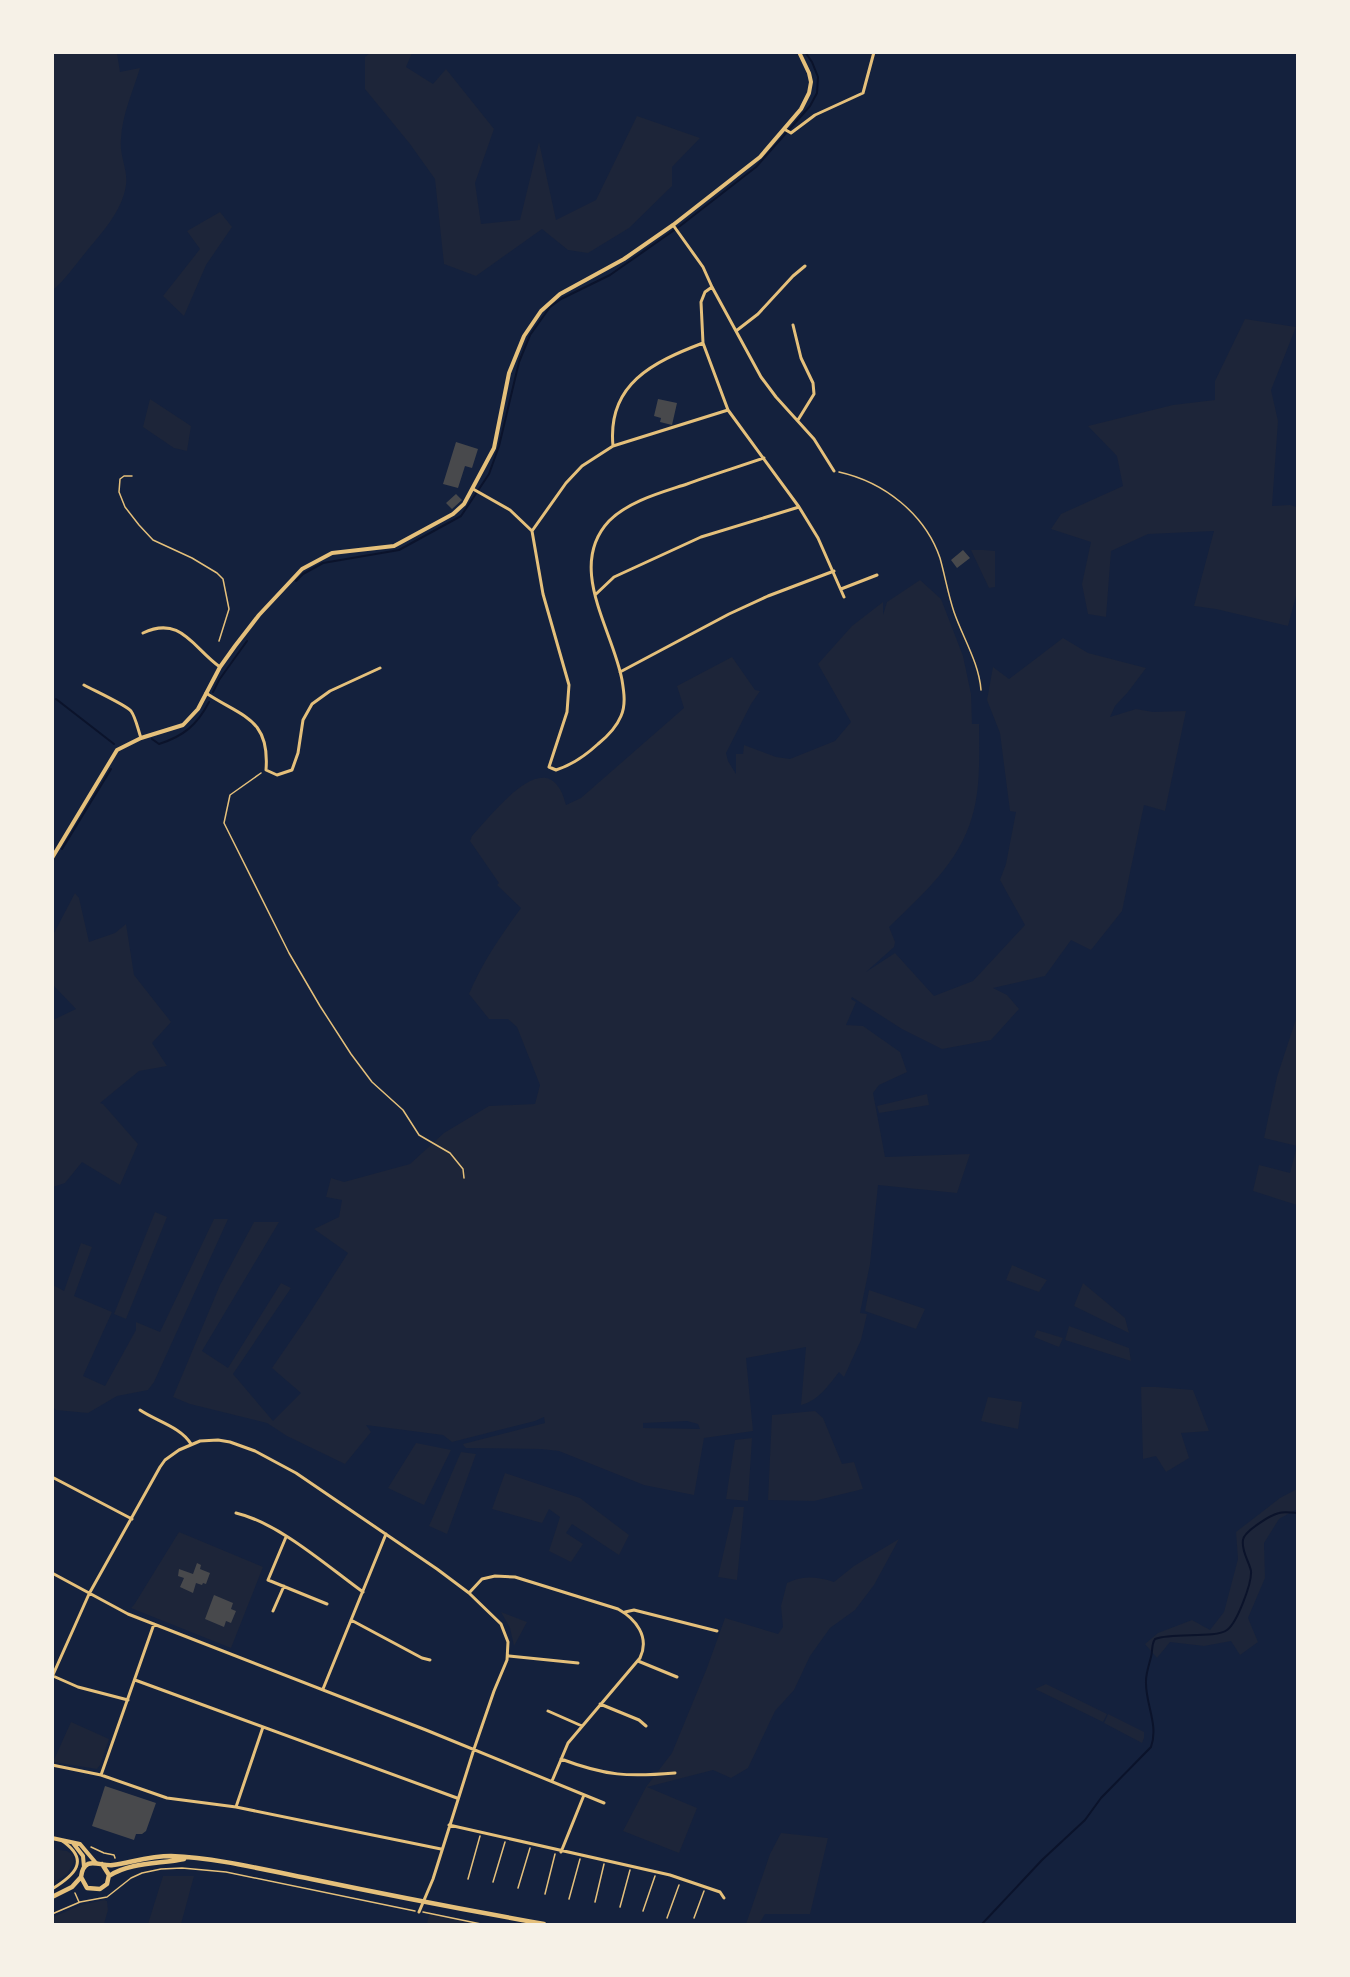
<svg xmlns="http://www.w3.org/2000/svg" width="1350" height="1977" font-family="Montserrat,sans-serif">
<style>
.green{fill:#1d2539;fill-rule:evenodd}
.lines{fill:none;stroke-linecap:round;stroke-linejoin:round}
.stream{stroke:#0b132b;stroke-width:2}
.building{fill:#48494c}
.path{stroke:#e5c07b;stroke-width:1.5}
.minor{stroke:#e5c07b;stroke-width:3}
.tertiary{stroke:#e5c07b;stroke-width:4}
.primary{stroke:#e5c07b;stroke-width:4.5}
</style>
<rect width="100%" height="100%" fill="#14213d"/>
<path class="green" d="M 53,52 L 117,53 L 120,72 L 140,68 C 133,91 122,115 121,139 C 119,155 128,169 126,185 C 122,212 102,232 86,252 C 75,265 66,279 53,290 Z
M 370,53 L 412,53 L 406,67 L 433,84 L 446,69 L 494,129 L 475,183 L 481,224 L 520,220 L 539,142 L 556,220 L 596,200 L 637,116 L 700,138 L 672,167 L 672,186 L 629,228 L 588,253 L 568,250 L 542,229 L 476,276 L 444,264 L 435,179 L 410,144 L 365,89 L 365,57 Z
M 220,212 L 232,227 L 206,265 L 184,316 L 163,296 L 200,249 L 187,231 Z
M 1245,319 L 1296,327 L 1271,390 L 1278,421 L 1272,506 L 1290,505 L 1297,507 L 1297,592 L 1288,626 L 1216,609 L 1194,606 L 1214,531 L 1148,534 L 1111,551 L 1106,617 L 1088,614 L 1082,584 L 1091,542 L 1051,529 L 1061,514 L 1123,486 L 1117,456 L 1088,426 L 1173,405 L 1215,400 L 1215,381 Z
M 150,399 L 191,426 L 187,451 L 174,448 L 143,427 Z
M 984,550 L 995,551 L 995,587 L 989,588 L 971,550 Z
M 920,580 L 941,599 L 963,656 L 971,694 L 972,724 L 979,724 C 979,754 981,788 972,817 C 959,863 922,895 889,927 L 895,942 L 894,947 L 866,972 L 895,953 L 934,996 L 973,981 L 1025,925 L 1000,880 L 1006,864 L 1016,812 L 1010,811 L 1000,733 L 987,700 L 993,667 L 1009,679 L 1063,638 L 1088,653 L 1146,668 L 1128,692 L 1115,706 L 1110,717 L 1136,709 L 1153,712 L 1186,711 L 1165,811 L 1144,805 L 1122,911 L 1091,950 L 1071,940 L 1045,976 L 993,988 L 1007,995 L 1019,1009 L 991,1040 L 942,1049 L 902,1029 L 852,997 L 851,999 L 856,1002 L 846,1025 L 863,1026 L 900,1052 L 907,1072 L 879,1085 L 873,1093 L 885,1157 L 970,1154 L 957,1193 L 878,1185 L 870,1264 L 860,1313 L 867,1314 L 861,1340 L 844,1377 L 839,1372 C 829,1385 818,1401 801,1405 L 806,1347 L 746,1358 L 753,1431 L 704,1438 L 694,1495 L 644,1485 L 559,1451 L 541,1449 L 466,1448 L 464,1446 L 463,1444 L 545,1423 L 544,1417 L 535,1421 L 452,1442 L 443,1435 L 366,1425 L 371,1432 L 345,1464 L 287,1436 L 267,1423 L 190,1404 L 173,1397 L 220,1285 L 254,1222 L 279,1222 L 202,1351 L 228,1368 L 281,1283 L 291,1288 L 233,1374 L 273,1421 L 301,1393 L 272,1368 L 307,1317 L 348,1253 L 314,1229 L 339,1217 L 342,1200 L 326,1197 L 331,1178 L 344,1182 L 410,1164 L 444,1133 L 489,1106 L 535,1104 L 540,1085 L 517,1027 L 508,1019 L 489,1019 L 469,994 C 482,963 501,935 521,908 L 497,885 L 499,883 L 470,841 L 472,836 C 494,813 549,738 566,805 L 581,798 L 684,708 L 677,686 L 732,657 L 755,690 L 760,691 L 751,704 L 726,753 L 728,761 L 736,774 L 736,754 L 743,754 L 744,745 L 776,757 L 790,759 L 835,741 L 851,722 L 818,664 L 852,626 L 883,602 L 883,615 L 887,602 ZM 687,1421 L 698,1424 L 700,1429 L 643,1428 L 643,1423 Z
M 75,893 L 79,898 L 89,942 L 115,933 L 126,924 L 134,975 L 171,1022 L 152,1043 L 167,1066 L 139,1071 L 100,1103 L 103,1104 L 138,1144 L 120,1185 L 82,1162 L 65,1183 L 53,1187 L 53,1020 L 76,1009 L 53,985 L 53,935 Z
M 1297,1016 L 1297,1205 L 1253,1191 L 1259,1165 L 1290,1173 L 1297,1146 L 1264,1138 L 1277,1077 Z
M 927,1094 L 929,1105 L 879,1113 L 877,1106 Z
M 155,1212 L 167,1217 L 126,1319 L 114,1314 Z
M 214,1219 L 228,1219 L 154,1382 L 148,1390 L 117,1396 L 88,1413 L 56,1410 L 53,1407 L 53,1285 L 64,1291 L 81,1243 L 92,1247 L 74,1296 L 112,1312 L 83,1376 L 105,1386 L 136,1330 L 136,1322 L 160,1332 Z
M 1012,1265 L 1047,1280 L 1039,1292 L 1006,1280 Z
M 1083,1283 L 1125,1318 L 1129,1333 L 1074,1306 Z
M 869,1290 L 925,1309 L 916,1329 L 865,1311 Z
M 1069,1326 L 1129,1348 L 1131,1361 L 1065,1340 Z
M 1037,1330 L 1063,1338 L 1059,1347 L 1034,1337 Z
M 1141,1387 L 1156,1387 L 1193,1390 L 1209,1431 L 1181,1433 L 1189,1458 L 1166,1472 L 1156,1456 L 1143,1459 Z
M 988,1397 L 1022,1402 L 1018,1429 L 981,1421 Z
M 815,1411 L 823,1418 L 842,1464 L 854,1462 L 863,1489 L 814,1501 L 768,1500 L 772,1415 Z
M 752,1438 L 748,1501 L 726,1499 L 735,1440 Z
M 416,1443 L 451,1450 L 424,1505 L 388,1488 Z
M 461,1452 L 476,1454 L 447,1534 L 429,1526 Z
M 505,1473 L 580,1498 L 629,1535 L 619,1555 L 572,1524 L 566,1533 L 583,1544 L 571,1562 L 549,1551 L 560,1517 L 549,1509 L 542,1523 L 492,1509 Z
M 1297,1489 L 1297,1509 L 1279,1519 L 1264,1543 L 1265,1578 L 1248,1618 L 1258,1642 L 1240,1655 L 1231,1641 L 1204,1646 L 1170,1642 L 1157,1658 L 1145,1644 L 1158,1633 L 1192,1620 L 1210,1630 L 1224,1612 L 1238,1559 L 1236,1532 L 1280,1498 Z
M 734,1507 L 744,1507 L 737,1580 L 718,1577 Z
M 179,1532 L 263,1567 L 231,1648 L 131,1608 L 134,1605 Z
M 899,1539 L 874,1585 L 855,1610 L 830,1628 L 810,1656 L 794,1690 L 775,1711 L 748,1768 L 731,1778 L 713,1770 L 647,1787 L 697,1808 L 679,1853 L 623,1831 L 646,1787 L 672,1753 L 707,1668 L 725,1618 L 778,1634 L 783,1627 L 781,1606 L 787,1583 C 804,1575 817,1577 834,1582 L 854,1566 Z
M 501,1612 L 527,1622 L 514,1646 L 510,1628 Z
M 1046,1684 L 1107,1714 L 1103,1722 L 1035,1689 Z
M 1108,1714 L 1144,1732 L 1144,1738 L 1142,1743 L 1104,1723 Z
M 71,1722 L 109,1739 L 100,1765 L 97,1769 L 53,1762 Z
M 781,1833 L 828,1838 L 810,1914 L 765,1914 L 759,1924 L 746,1924 L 770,1854 Z
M 53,1849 L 67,1851 L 73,1855 L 74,1862 L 67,1874 L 53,1883 Z
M 163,1876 L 194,1876 L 181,1924 L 148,1924 Z
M 104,1900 L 107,1901 L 108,1910 L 104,1924 L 53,1924 L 53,1917 L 81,1905 Z
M 429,1914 L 481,1924 L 427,1924 Z"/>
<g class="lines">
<path class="stream" d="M 296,581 L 303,574 L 323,563 L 399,550 L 461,516 L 489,474 L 499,446 L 519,362 L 530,335 L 550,307 L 561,299 L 610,275 L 680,226 L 756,167 L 810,106 L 817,93 L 818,77 L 812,62 L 805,52
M 213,692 L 219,680 L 247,641
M 56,699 L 114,744
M 152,739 L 159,744 C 184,736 197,725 209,702
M 62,849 L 111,769
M 982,1924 L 1042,1860 L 1085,1820 L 1101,1798 L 1151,1747 C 1159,1725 1145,1703 1146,1681 C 1146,1673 1149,1665 1151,1657 C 1153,1650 1151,1645 1155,1639 C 1173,1632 1215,1639 1227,1630 C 1237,1623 1252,1583 1251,1571 C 1249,1561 1241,1551 1243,1540 C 1244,1531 1271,1515 1279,1513 C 1285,1511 1291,1513 1298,1513"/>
</g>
<path class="building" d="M 658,399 L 677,403 L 672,425 L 660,422 L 661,418 L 654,416 Z
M 456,442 L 478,449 L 472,468 L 465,466 L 458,488 L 443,484 Z
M 456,494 L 462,500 L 452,509 L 446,503 Z
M 963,550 L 970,558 L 957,568 L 951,560 Z
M 197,1563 L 201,1565 L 200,1569 L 210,1573 L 206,1584 L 203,1583 L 202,1585 L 196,1583 L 193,1593 L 180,1587 L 184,1578 L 178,1576 L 179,1569 L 193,1574 Z
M 214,1595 L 233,1603 L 231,1609 L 236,1611 L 231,1623 L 226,1621 L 224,1627 L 205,1619 Z
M 105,1786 L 156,1803 L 146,1831 L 142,1834 L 136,1834 L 134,1840 L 92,1826 Z"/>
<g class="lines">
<path class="path" d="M 839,472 C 884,482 925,514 940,558 C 945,576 948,594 954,612 C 963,638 979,663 981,690
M 132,476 L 124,476 L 120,479 L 119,492 L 125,507 L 139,525 L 153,540 L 192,558 L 217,573 L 223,579 L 229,609 L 219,641
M 261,773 L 230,795 L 224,823 L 289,953 L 320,1006 L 351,1054 L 372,1082 L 403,1110 L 419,1135 L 450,1153 L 463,1169 L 464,1178
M 91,1847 L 104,1853 L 114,1855 L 115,1858
M 468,1879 L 480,1836
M 493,1882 L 505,1842
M 518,1888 L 530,1848
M 75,1893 L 79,1902
M 545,1894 L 555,1854
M 569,1899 L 580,1859
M 595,1902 L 604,1864
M 620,1907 L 630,1870
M 643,1911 L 655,1876
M 423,1912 L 481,1924
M 52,1914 L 80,1902 L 107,1897 L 131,1878 L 142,1873 L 161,1869 L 182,1868 L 226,1872 L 415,1911
M 667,1918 L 679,1885
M 694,1918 L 704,1891"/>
<path class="minor" d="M 784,129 L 791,133 L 815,115 L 863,93 L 874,52
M 673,225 L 703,267 L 712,287 L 761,377 L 776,397 L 814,439 L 834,471
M 712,287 L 705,292 L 701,302 L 703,343 L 728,410 L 799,507 L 818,538 L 844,597
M 793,325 L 801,358 L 813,383 L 814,394 L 798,420
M 736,331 L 758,314 L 793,276 L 805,266
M 613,446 C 607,384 653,362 703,343
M 473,489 L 510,510 L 532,531 L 543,594 L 569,685 L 567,712 L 549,767 L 556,770 C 572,765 586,755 598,744 C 608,736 616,728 621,716 C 626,705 624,692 622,680 C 613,630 566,567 609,521 C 629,501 660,493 687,484 C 712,475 738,467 764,458
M 532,531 L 566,483 L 582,466 L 613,446 L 728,410
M 841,589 L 877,575
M 595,595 L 614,577 L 701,537 L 799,507
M 143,633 C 181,615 193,648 220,667
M 620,672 L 729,614 L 768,596 L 834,571
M 84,685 C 93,690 126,705 131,711 C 136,718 138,730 141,738
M 206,693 C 242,717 270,718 266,770 L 277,775 L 292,770 L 298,753 L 303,720 L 312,704 L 330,691 L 380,668
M 140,1410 C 156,1421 181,1427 191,1444
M 52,1477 L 132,1519
M 236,1513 C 279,1523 327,1566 363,1592
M 286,1537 L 268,1580 L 327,1604
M 52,1573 L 128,1614 L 426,1730 L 604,1803
M 469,1593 L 482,1579 L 495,1576 L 515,1577 L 618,1609 C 636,1619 650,1637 640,1658 L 568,1743 L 552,1781
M 273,1611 L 284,1586
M 625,1612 L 634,1610 L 717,1631
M 351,1620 L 422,1658 L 430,1660
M 509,1656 L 578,1663
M 638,1661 L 677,1677
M 53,1676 L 78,1687 L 128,1700
M 52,1677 L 89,1594 L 160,1467 L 165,1460 L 179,1450 L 200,1441 L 218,1440 L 230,1442 L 255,1451 L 296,1473 L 437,1569 L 469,1593 L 501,1624 L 508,1642 L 507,1660 L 494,1691 L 474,1749 L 433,1879 L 419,1912
M 135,1680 L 457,1798
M 323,1689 L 386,1534
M 600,1704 L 639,1720 L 646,1726
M 548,1711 L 582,1726
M 561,1759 C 606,1776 628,1777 675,1773
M 52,1765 L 101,1775 L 167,1798 L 236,1807 L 441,1849
M 101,1775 L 154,1624
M 236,1807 L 263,1727
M 449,1825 L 670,1875 L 720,1892 L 724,1898
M 561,1852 L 584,1795
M 52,1889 C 75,1875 91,1860 61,1840"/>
<path class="tertiary" d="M 52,858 L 117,750 L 141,738 L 183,725 L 198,709 L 220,667 L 235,646 L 259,615 L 302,569 L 332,553 L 394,546 L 453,514 L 464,504 L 494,448 L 509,373 L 524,336 L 541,311 L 560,294 L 624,259 L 673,225 L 760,157 L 801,109 L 809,93 L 811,82 L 809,73 L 799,52
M 52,1838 L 80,1844 L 96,1863
M 73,1843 L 83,1856 L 84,1867"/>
<path class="primary" d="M 102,1864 L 109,1875 L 107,1884 L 100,1889 L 87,1888 L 81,1877 C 84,1854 100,1867 113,1865 C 132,1862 151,1856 171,1856 C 218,1858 265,1870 311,1879 C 388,1895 466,1910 544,1924
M 109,1876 C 130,1862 160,1864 184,1859
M 52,1897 L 72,1887 L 81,1877"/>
</g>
<rect width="1350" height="1977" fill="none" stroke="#f6f1e7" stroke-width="108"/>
</svg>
